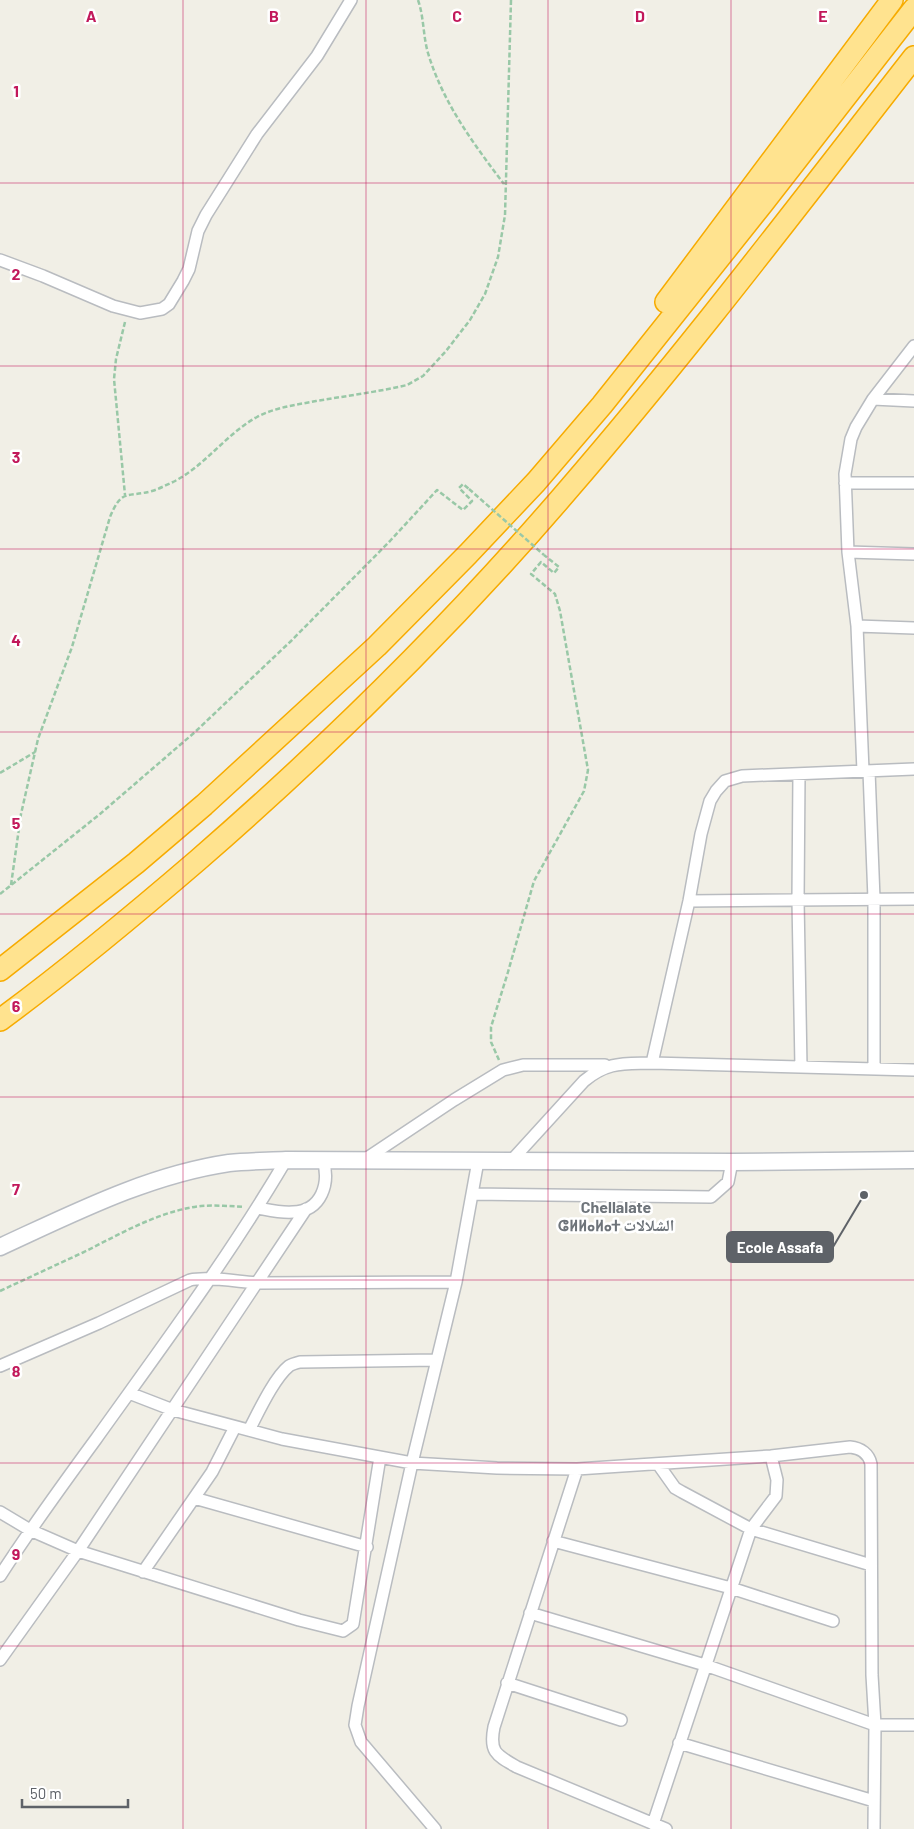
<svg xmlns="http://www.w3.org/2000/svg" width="914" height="1829" font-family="Barlow,'Noto Naskh Arabic','Noto Sans Tifinagh',sans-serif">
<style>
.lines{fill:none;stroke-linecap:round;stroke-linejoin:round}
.street-casing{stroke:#b9bcc0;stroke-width:14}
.secondary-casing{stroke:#b9bdc3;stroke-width:19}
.highway-casing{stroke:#f7ab00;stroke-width:24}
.path{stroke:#99c8a7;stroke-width:2.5;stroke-dasharray:5 2.5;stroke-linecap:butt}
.street{stroke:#fff;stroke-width:11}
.secondary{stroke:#fff;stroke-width:16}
.highway{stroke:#ffe38f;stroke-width:21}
.path-bridge{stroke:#99c8a7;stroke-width:2.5;stroke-dasharray:5 2.5;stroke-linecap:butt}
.grid{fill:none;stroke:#c2185b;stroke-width:1;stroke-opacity:0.55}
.labels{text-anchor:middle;stroke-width:5;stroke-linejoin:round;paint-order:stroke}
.quarter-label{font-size:16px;font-weight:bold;fill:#6e747a;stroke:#fff}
.grid-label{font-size:16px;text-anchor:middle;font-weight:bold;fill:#c2185b;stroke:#fff;stroke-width:5;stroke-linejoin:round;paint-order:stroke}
.leader{fill:none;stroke:#5e6268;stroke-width:2}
.callout-dot{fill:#5e6268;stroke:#fff;stroke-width:2}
.callout{fill:#5e6268;stroke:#5e6268;stroke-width:2}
.callout-label{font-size:15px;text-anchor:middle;font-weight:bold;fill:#fff}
</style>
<rect width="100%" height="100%" fill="#f1efe6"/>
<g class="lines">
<g class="street-casing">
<path id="street" d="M 0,260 L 43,276 L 113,306 L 140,313 L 162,309 L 169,304 L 183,281 L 189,269 L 198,231 L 206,215 L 257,134 L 317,56 L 351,0
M 873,399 L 914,401
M 845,483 L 914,483
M 848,552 L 914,554
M 857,626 L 914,628
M 863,771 L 857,626 L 848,552 L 845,474 L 851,439 L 856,427 L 873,399 L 914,346
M 869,771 L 874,899 L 874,1069
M 799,774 L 798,900 L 801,1067
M 689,901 L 914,899
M 652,1063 L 689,901 L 701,834 L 710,801 L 716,791 L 725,781 L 742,776 L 914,769
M 364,1160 L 454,1100 L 503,1070 L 523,1065 L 605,1065
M 511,1161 L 584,1081 C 608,1061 624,1064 652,1063 L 914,1070
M 472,1194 L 711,1197 L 728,1182 L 732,1162
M 258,1208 C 269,1210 281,1213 293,1212 C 322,1211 330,1183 323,1160
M 0,1366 L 99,1323 L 190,1280 C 207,1276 240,1282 259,1283 C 325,1283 390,1282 456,1282
M 129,1393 L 173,1410 L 282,1439 L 412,1463 L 497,1468 L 577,1469 L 771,1456 L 850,1447 C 861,1448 869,1454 871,1464 L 872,1675 L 875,1725 L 874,1829
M 249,1430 C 258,1413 274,1378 289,1366 C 292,1364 296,1363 300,1362 L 437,1360
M 658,1464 L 675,1488 L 682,1492 L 751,1529 L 776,1496 L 777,1480 L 771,1456
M 577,1469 L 494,1727 C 489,1752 496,1755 517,1767 L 666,1829
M 194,1498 L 367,1547
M 0,1512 L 30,1530 L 78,1551 L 299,1620 L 343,1631 L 353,1624 L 380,1457
M 553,1541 L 731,1588 L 833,1621
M 143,1572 L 212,1472 L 235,1427
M 0,1576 C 30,1529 63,1484 96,1439 C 161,1348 229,1257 286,1160
M 530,1613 L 705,1665 L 875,1725 L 914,1725
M 0,1660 L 78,1551 L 306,1209
M 507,1683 L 621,1720
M 679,1743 L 874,1801
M 653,1824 L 751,1529 L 871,1565
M 435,1829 L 361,1742 L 355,1725 L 358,1706 L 412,1463 L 456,1282 L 478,1161"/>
</g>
<g class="secondary-casing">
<path id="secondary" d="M 0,1247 C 74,1213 148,1175 229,1163 C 248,1161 267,1161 286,1160 L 732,1162 L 914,1160"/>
</g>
<g class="highway-casing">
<path id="highway" d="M 666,302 L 892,0
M 0,970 L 136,863 L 204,805 L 377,646 L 468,554 L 536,482 L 602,405 L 763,203 L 914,9
M 0,1020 C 68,970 134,915 198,860 C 329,746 454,623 567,491 C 688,351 800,203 914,57"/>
</g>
<path class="path" d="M 418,0 C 424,17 423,36 428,53 C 443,103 473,143 504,184
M 125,322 L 116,359 L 114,379 L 125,495
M 0,773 L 35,752
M 11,885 L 21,814 L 38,739 L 72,647 L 110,517 C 122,488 127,498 152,491 C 159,489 166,485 173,482 C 205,466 226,434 257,417 C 276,407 296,405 316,401 C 346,396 377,392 407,385 L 423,376 L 446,351 L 470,320 L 485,294 L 498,257 L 505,215 L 511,0
M 0,894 L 100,814 L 195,732 L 291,641 L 390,541 L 437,490 L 463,510 L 472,501 L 459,488 L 463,484 L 469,489
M 499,1060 L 491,1042 L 491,1027 L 508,972 L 534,881 L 584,791 L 588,770 L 560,611 L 555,594 L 531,574 L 541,562 L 554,573 L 559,567 L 544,555
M 0,1291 C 28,1278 56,1265 84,1252 C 122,1233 159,1211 201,1206 C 215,1205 230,1206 244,1207"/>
<use href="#street" class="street"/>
<use href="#secondary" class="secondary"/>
<use href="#highway" class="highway"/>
<path class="path-bridge" d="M 469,489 L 544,555"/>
</g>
<path class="grid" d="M 183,0 L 183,1829M 366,0 L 366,1829M 548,0 L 548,1829M 731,0 L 731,1829M 0,183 L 914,183M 0,366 L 914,366M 0,549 L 914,549M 0,732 L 914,732M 0,914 L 914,914M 0,1097 L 914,1097M 0,1280 L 914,1280M 0,1463 L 914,1463M 0,1646 L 914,1646"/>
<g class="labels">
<g class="quarter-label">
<text x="616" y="1213">Chellalate<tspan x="616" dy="18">ⵛⵍⵍⴰⵍⴰⵜ الشلالات</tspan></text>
</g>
</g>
<g class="grid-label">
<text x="91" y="22">A</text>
<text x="274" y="22">B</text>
<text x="457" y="22">C</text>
<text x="640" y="22">D</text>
<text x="823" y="22">E</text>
<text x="16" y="97">1</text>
<text x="16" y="280">2</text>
<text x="16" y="463">3</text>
<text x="16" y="646">4</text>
<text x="16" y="829">5</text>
<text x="16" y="1012">6</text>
<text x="16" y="1195">7</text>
<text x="16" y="1377">8</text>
<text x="16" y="1560">9</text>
</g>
<path class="leader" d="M864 1195L833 1247"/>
<circle class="callout-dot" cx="864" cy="1195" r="5"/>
<rect class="callout" x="727" y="1232" width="106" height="30" rx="5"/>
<g class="callout-label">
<text x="780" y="1253">Ecole Assafa</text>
</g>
<path d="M22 1799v8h106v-8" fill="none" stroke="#5e6268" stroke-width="2.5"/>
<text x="30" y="1799" font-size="15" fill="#5e6268" stroke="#ffffff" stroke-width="4" paint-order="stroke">50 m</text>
</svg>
